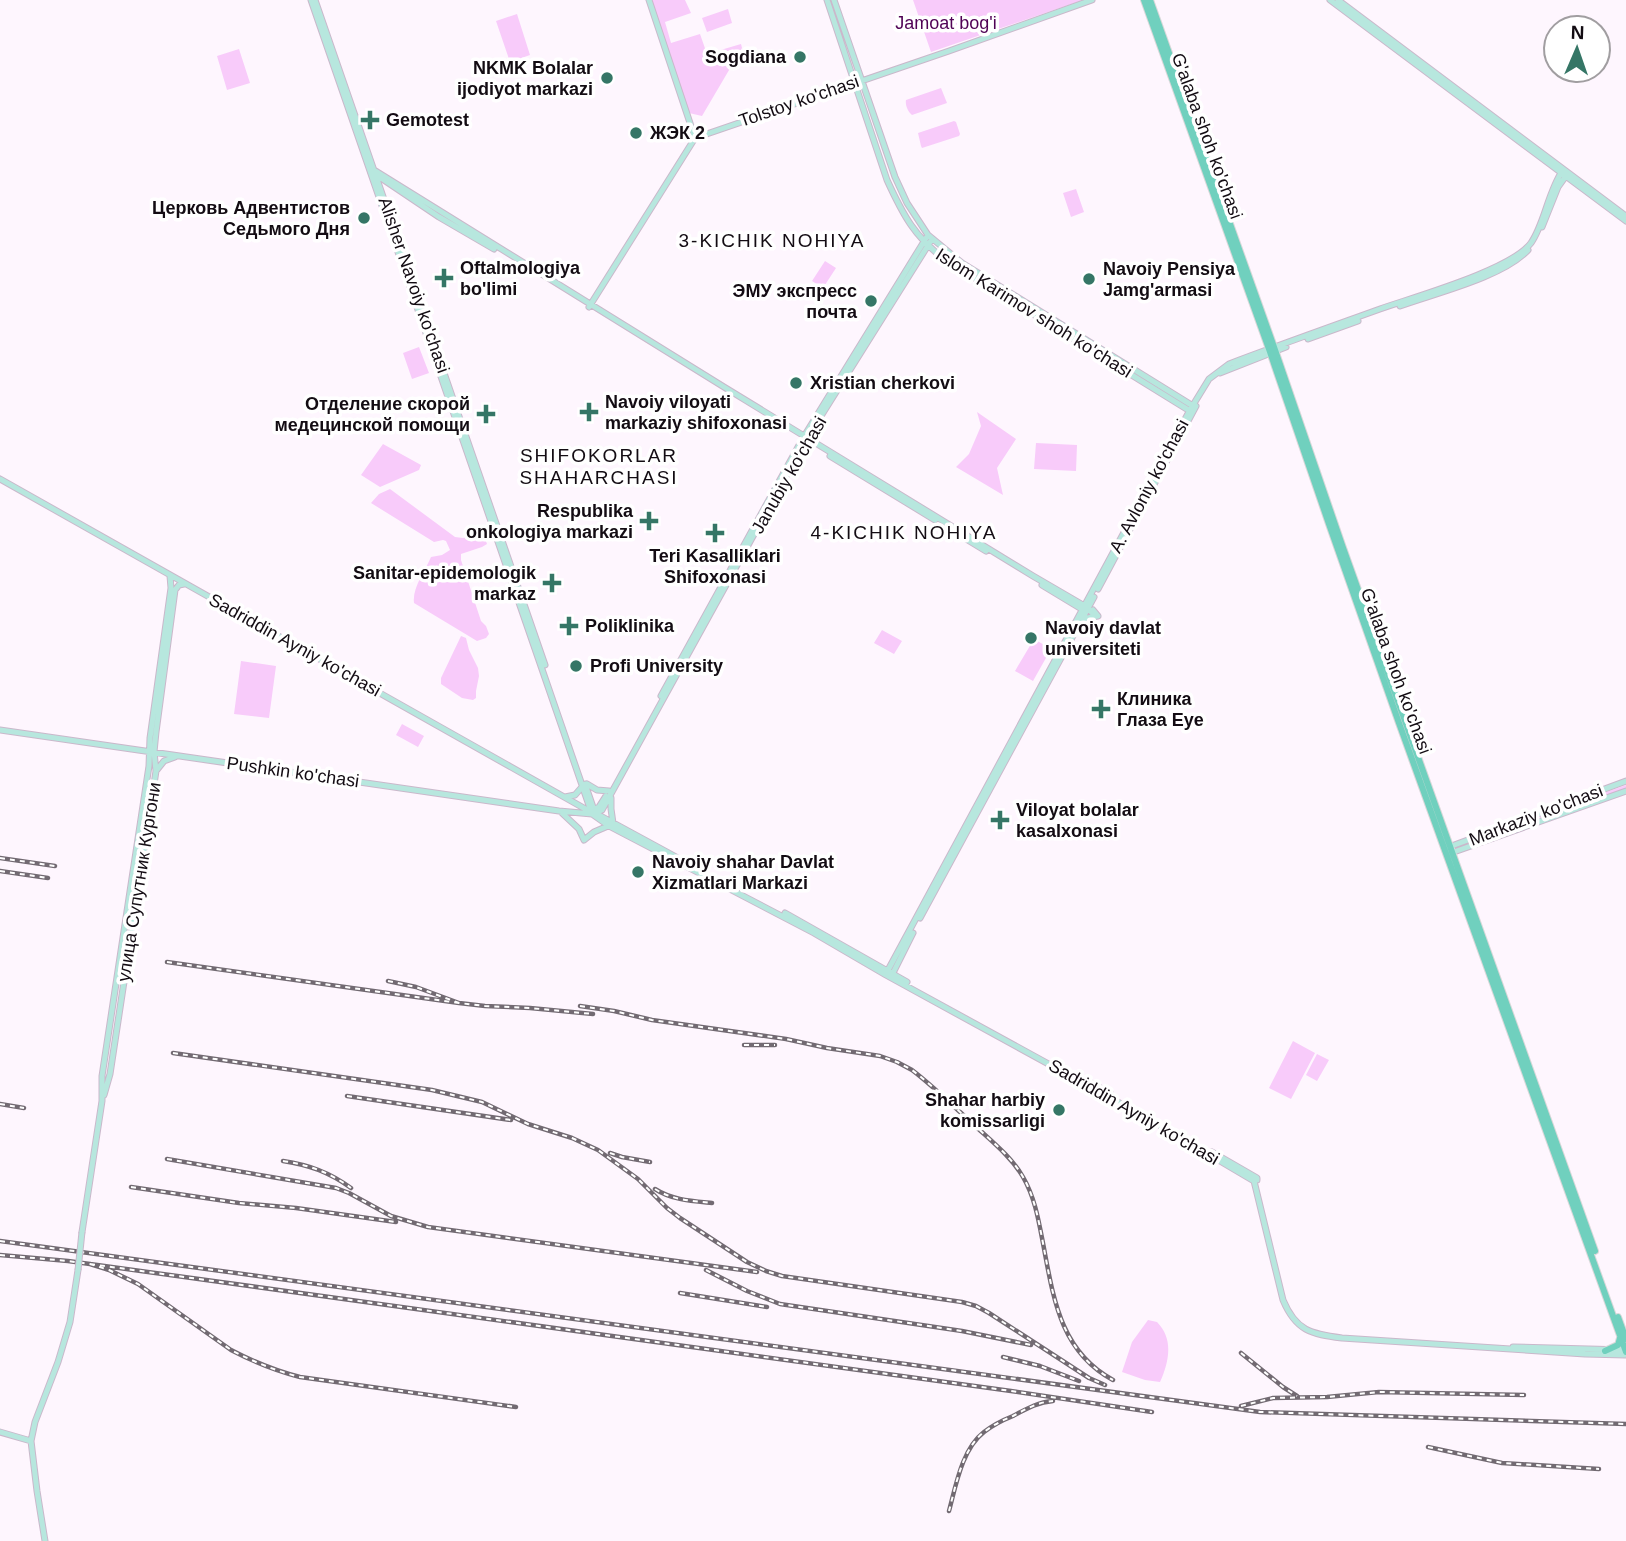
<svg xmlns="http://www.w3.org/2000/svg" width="1626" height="1541" font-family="Helvetica,sans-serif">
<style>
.green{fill:#f8cbfa}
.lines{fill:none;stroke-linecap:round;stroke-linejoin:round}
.secondary-casing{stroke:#cab8cb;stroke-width:7}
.primary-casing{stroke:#d9d8d9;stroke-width:8}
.secondary{stroke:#b7e7de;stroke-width:5}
.primary{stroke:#70d0be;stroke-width:6}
.rail-casing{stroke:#726a72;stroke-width:4.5}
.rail{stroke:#fff;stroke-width:2;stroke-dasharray:5;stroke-linecap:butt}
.secondary-bridge-casing{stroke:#cab8cb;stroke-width:7;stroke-linecap:butt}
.secondary-bridge{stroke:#b7e7de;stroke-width:5}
.poi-dot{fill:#357666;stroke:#fff;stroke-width:2.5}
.labels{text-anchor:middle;stroke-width:7;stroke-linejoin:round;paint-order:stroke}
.park-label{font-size:18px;fill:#500255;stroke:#fff}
.poi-label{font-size:18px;font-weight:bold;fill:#130c13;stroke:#fff;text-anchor:start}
.street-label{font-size:18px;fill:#130c13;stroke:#fff}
.neighbourhood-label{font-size:19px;letter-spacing:2px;fill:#130c13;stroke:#fff}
</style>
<rect width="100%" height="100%" fill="#fef6fe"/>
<path class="green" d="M 653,0 L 685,0 L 691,13 L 665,22 L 671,43 L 700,34 L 707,54 L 741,44 L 742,48 L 702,116 L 689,113 L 651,3 Z
M 913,0 L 1083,0 L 931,52 Z
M 728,9 L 732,23 L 707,32 L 702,18 Z
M 517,14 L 530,55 L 510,62 L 496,21 Z
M 239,49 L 250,83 L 227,90 L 217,56 Z
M 941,88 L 947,103 L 912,115 C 908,112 905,105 906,100 Z
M 954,121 L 956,122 L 960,134 L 959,136 L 922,148 L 921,146 L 918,133 Z
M 1076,189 L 1084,212 L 1071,217 L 1063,193 Z
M 825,261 L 836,268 L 823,288 L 812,281 Z
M 419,347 L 429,373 L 412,379 L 403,353 Z
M 977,412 L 1016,439 L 997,468 L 1003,495 L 956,467 L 969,454 L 981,426 Z
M 1036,443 L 1077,445 L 1076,471 L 1034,469 Z
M 383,444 L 421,465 L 419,470 L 380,487 L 361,475 Z
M 390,489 L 455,537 L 463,538 L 480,533 L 484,536 L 487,544 L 482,547 L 461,554 L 461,560 L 481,621 L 486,626 L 489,634 L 486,638 L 477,641 L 414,603 C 412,588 425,571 431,557 L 442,555 L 450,550 L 446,541 L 443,540 L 434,542 L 371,503 L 379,494 Z
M 882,630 L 902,641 L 894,654 L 874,643 Z
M 461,636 L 466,638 L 469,650 L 478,668 L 479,676 L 476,691 L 476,698 L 473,700 L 462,698 L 441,684 L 441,678 Z
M 1034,639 L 1051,649 L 1033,681 L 1015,671 Z
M 241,661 L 276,666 L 269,718 L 234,714 Z
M 402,724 L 424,736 L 418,747 L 396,735 Z
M 1626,785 L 1626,788 L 1489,836 L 1488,835 L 1489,834 Z
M 1293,1041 L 1315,1053 L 1291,1099 L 1269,1088 Z
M 1317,1054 L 1329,1060 L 1317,1081 L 1306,1075 Z
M 1148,1320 L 1157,1322 C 1174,1339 1169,1362 1160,1382 L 1145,1380 L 1122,1372 L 1132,1342 Z"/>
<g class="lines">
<g class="secondary-casing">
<path id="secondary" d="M 311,0 L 592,814 L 609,826 L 814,933 L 886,975 L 1149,1119 L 1254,1181 L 1283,1300 C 1296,1331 1311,1334 1342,1338 L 1585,1354 L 1626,1355
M 315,0 L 545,665
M 649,0 L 695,138
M 827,0 L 887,180 C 903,215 915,238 947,261 L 1190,411
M 834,0 L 895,177 L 907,203 L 928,235 L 962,263 L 1193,406
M 1330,0 L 1626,221
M 1338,0 L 1626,216
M 374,170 L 724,387 L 1033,576 L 1088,608 L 1092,613
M 378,176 L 439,217 L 494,249
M 1542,227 L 1558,187 L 1568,173
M 1400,306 C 1436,293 1503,277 1528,250
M 589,307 L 695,138 L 949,51 L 1092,0
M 1308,339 L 1358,321
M 1220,373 L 1286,347
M 830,456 L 935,520
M 0,479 L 589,811
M 958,534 L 986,551
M 1042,585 L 1085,611
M 1098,589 L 1196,406
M 1082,619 L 1098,616 L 1093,610
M 661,696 L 803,438 L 928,235
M 0,730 L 559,811 L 592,814 L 602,810 L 806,440 L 932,239
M 156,771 L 164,761 L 175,757
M 585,784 L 595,813 L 676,857
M 587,784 L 597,790 L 609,791
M 565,797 L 575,795 L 582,787
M 611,798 L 611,809 L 613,823
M 591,811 L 599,807 L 606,796
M 562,813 L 579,829 L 584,840 L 594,832 L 608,826
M 1449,847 L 1626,781
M 1451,853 L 1626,791
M 785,913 L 907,982
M 920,918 L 1094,597
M 887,972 L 1190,410 L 1209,379 L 1229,364 C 1279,345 1330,327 1380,309 C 1414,297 1511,270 1531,243 C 1545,223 1548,191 1563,170
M 892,975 L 913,933
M 1091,1083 L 1110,1093
M 104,1095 L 110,1074 L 156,771 L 154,752 L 156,732 L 175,590 L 179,585 L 184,584
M 1212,1152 L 1257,1178 L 1257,1180
M 82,1232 L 102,1101 L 102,1076 L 149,766 L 150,738 L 171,588 L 170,576
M 1513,1347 L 1626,1350
M 0,1432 L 31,1441
M 45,1541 L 37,1491 L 31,1441 L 35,1422 L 58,1362 L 70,1322 L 78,1270"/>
</g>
<g class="primary-casing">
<path id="primary" d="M 1144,0 L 1269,349 L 1329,524 L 1399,723 L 1626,1352
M 1150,0 L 1274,347 L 1342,545 L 1595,1251
M 1618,1317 L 1626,1339
M 1605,1351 L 1618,1345 L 1620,1338"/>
</g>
<use href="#secondary" class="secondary"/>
<use href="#primary" class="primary"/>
<g class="rail-casing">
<path id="rail" d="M 0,858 L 55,866
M 0,871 L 48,878
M 167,962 L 459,1003
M 388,981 L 416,987 L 459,1003 L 485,1006 L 530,1008 L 593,1014
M 580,1006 L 614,1011 L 652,1020 L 786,1039 L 827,1048 L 880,1056 L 897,1062 L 912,1070 C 933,1086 952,1105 972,1123 C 990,1140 1011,1156 1023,1177 C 1034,1196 1038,1217 1042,1238 C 1053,1294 1058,1350 1113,1380
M 744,1045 L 775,1045
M 173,1053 L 432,1090 L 482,1102 L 528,1124 L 572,1138 L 598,1150 L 638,1179 L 667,1208 L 680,1218 L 747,1262 L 766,1271 L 782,1276 L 962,1302 L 976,1306 L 989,1313 L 1089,1378 L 1105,1385
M 347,1096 L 511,1120
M 0,1104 L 24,1108
M 610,1153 L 622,1157 L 650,1162
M 167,1159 L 336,1188 L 349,1193 L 391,1216 L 428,1227 L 757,1272
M 283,1161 C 309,1165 329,1172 351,1188
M 131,1187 L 239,1203 L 296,1208 L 396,1222
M 655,1189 C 672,1200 692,1201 712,1203
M 0,1241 L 1260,1412 L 1626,1424
M 0,1255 L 68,1261 L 90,1264 L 109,1270 L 138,1284 L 231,1350 C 254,1362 276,1371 300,1377 L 516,1407
M 90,1264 L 1011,1391 L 1152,1412
M 706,1270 L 747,1291 L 780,1304 L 962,1331 L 1031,1345
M 680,1293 L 767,1307
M 1241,1353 L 1283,1387 L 1297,1396
M 1003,1357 L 1040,1366 L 1079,1381
M 1241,1406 L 1273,1398 L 1327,1397 L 1379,1392 L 1524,1395
M 1428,1447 L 1502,1463 L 1599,1469
M 949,1511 C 956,1485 962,1449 984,1432 C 993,1425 1003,1420 1013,1416 C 1026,1409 1038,1402 1053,1401"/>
</g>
<use href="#rail" class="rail"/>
<g class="secondary-bridge-casing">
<path id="secondary-bridge" d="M 78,1270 L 82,1232"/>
</g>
<use href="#secondary-bridge" class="secondary-bridge"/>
</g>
<g class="poi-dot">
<circle cx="800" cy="57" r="7"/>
<circle cx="607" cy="78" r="7"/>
<path d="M366.5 109.5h7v7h7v7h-7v7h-7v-7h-7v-7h7z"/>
<circle cx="636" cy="133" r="7"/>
<circle cx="364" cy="218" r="7"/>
<path d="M440.5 267.5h7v7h7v7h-7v7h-7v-7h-7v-7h7z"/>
<circle cx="1089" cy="279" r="7"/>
<circle cx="871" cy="301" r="7"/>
<circle cx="796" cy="383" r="7"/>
<path d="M585.5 401.5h7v7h7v7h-7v7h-7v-7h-7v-7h7z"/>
<path d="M482.5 403.5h7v7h7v7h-7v7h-7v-7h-7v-7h7z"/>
<path d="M645.5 510.5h7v7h7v7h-7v7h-7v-7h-7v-7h7z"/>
<path d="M711.5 522.5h7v7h7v7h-7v7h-7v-7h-7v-7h7z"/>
<path d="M548.5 572.5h7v7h7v7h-7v7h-7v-7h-7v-7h7z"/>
<path d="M565.5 615.5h7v7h7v7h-7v7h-7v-7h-7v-7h7z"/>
<circle cx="1031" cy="638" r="7"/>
<circle cx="576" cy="666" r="7"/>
<path d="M1097.5 698.5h7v7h7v7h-7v7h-7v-7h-7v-7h7z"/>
<path d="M996.5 809.5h7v7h7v7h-7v7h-7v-7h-7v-7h7z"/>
<circle cx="638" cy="872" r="7"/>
<circle cx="1059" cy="1110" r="7"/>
</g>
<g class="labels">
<g class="park-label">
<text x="946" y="29">Jamoat bog'i</text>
</g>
<g class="poi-label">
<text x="786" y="63" text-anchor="end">Sogdiana</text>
<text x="593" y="74" text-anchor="end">NKMK Bolalar<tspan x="593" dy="21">ijodiyot markazi</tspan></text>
<text x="386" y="126">Gemotest</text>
<text x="650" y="139">ЖЭК 2</text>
<text x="350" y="214" text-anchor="end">Церковь Адвентистов<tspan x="350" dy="21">Седьмого Дня</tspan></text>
<text x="460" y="274">Oftalmologiya<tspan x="460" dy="21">bo'limi</tspan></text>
<text x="1103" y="275">Navoiy Pensiya<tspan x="1103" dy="21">Jamg'armasi</tspan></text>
<text x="857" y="297" text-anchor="end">ЭМУ экспресс<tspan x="857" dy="21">почта</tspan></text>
<text x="810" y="389">Xristian cherkovi</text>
<text x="605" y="408">Navoiy viloyati<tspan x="605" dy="21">markaziy shifoxonasi</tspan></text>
<text x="470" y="410" text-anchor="end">Отделение скорой<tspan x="470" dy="21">медецинской помощи</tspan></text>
<text x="633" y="517" text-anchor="end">Respublika<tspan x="633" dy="21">onkologiya markazi</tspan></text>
<text x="715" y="562" text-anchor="middle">Teri Kasalliklari<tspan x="715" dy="21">Shifoxonasi</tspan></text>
<text x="536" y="579" text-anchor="end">Sanitar-epidemologik<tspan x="536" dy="21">markaz</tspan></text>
<text x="585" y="632">Poliklinika</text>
<text x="1045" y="634">Navoiy davlat<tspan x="1045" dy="21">universiteti</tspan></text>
<text x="590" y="672">Profi University</text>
<text x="1117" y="705">Клиника<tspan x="1117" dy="21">Глаза Eye</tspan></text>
<text x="1016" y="816">Viloyat bolalar<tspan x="1016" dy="21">kasalxonasi</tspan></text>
<text x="652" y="868">Navoiy shahar Davlat<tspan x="652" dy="21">Xizmatlari Markazi</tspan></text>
<text x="1045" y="1106" text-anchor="end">Shahar harbiy<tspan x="1045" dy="21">komissarligi</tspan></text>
</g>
<g class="street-label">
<text transform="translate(799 101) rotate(-19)" y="6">Tolstoy ko'chasi</text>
<text transform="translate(1207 136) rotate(70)" y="6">G'alaba shoh ko'chasi</text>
<text transform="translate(414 285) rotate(71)" y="6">Alisher Navoiy ko'chasi</text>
<text transform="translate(1034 313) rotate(32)" y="6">Islom Karimov shoh ko'chasi</text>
<text transform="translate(789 475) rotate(-60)" y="6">Janubiy ko'chasi</text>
<text transform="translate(1149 486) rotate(-62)" y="6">A. Avloniy ko'chasi</text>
<text transform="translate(295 645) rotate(29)" y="6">Sadriddin Ayniy ko'chasi</text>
<text transform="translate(1396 671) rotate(70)" y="6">G'alaba shoh ko'chasi</text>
<text transform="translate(293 772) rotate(8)" y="6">Pushkin ko'chasi</text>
<text transform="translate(1536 815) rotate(-21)" y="6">Markaziy ko'chasi</text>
<text transform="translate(139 882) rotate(-81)" y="6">улица Супутник Кургони</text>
<text transform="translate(1134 1112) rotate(30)" y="6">Sadriddin Ayniy ko'chasi</text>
</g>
<g class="neighbourhood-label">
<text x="772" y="247">3-KICHIK NOHIYA</text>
<text x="599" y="462">SHIFOKORLAR<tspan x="599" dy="22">SHAHARCHASI</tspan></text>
<text x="904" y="539">4-KICHIK NOHIYA</text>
</g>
</g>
<g transform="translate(1577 49) rotate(2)"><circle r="33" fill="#ffffff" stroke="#a19ea1" stroke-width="2"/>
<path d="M0-5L12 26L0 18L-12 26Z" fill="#357666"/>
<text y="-10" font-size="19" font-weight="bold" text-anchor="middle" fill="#130c13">N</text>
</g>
</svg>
